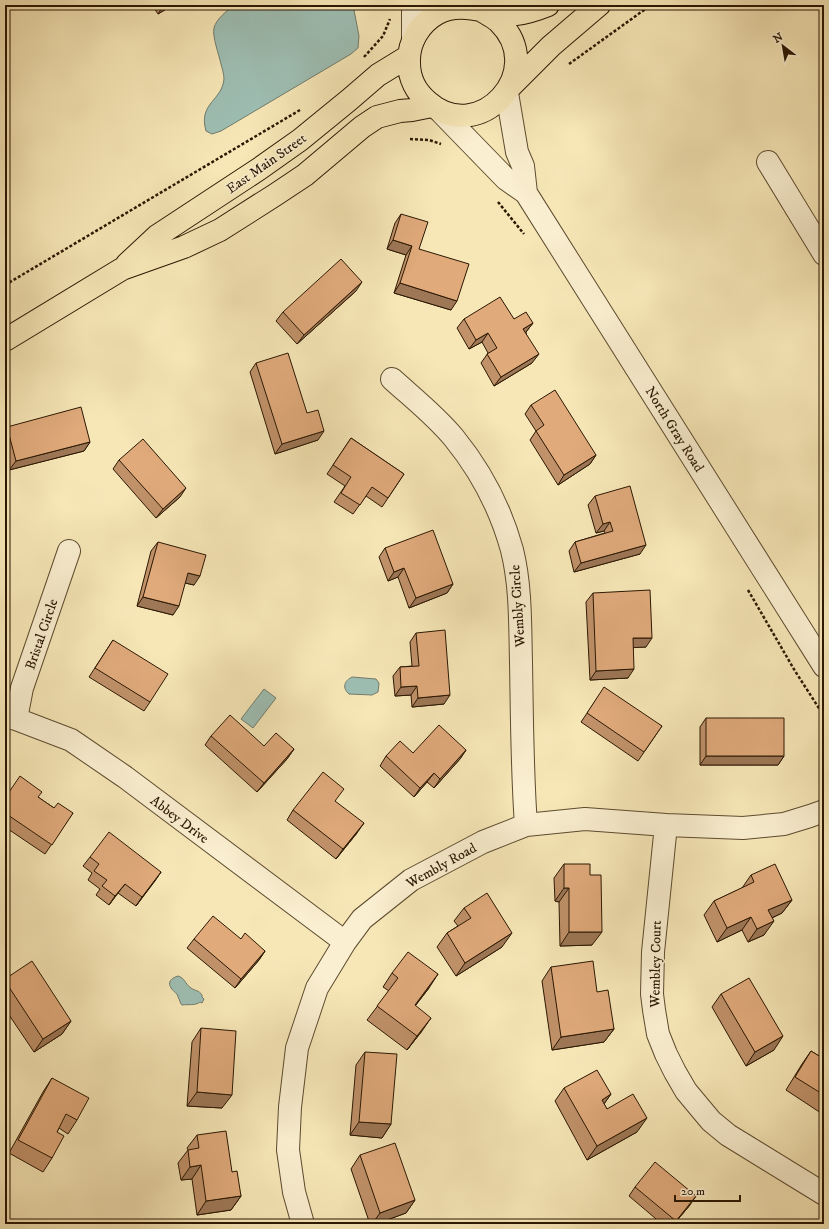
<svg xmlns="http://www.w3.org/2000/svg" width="829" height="1229" font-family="'IM FELL DW Pica',serif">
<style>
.water{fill:#9ebfb4;stroke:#707c6d}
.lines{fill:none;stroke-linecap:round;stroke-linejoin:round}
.minor-casing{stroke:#5d4b2f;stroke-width:24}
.major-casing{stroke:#2a1702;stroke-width:24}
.path{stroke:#2a1702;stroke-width:2.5;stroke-dasharray:3 2;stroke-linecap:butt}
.minor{stroke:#faefd0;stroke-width:22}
.major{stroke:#f7e7b7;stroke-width:22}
.wall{fill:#c1926a;stroke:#2a1702}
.shaded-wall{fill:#9d7756;stroke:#2a1702}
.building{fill:#e0aa7b;stroke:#2a1702}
.labels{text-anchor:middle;stroke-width:3;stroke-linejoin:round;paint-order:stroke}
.street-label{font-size:14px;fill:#2a1702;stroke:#faefd0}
</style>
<rect width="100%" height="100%" fill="#f7e7b7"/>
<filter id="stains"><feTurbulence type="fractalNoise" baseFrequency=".005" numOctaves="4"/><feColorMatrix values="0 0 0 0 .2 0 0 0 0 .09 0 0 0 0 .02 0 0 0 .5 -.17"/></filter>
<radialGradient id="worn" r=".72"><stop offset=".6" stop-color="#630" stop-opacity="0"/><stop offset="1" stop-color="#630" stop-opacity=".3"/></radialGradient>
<path class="water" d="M 234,5 L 353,5 L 359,36 L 358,48 L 351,54 L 221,131 L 212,134 L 206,131 C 198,103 222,101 224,79 C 224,74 222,68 221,64 C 219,55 212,36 214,28 C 216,19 227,11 234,5 Z
M 352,677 L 376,679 L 379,683 L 378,692 L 372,695 L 349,694 C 342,688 344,681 352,677 Z
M 264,689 L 276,698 L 253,728 L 241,719 Z
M 178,976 C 185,978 185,984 191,988 C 195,991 199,990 202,995 L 202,997 L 204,999 L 202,1003 L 200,1002 C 195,1006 188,1004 182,1005 L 181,1004 L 177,994 C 169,988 165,980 178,976 Z"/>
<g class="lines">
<g class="minor-casing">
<path id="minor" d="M 413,5 L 413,40
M 507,93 L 517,152 L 523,166 L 526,193
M 439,110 L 506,179 L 526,193 L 824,666
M 768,162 L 824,254
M 392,379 C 413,398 436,416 454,438 C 480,470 501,510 512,550 C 521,586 520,625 521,662 C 522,716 522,771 526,825
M 5,717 L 16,719 L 71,740 L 125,777 L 345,942
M 16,719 L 22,688 L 69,551
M 666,825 L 653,952 L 652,994 L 654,1010 L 658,1034 L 666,1054 L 675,1072 L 686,1091 L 711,1121 L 728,1135 L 824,1194
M 303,1224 L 294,1192 L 288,1150 L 290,1107 L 297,1048 L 317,988 L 345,942 L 362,919 L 411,880 L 483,842 L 526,825 L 585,819 L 666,825 L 743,828 L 784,824 L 810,816 L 824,811"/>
</g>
<g class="major-casing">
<path id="major" d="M 484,12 C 489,15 495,18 499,22 C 549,71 479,147 428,102 C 416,92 409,78 409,63 C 408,42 420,23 438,13 C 463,0 490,16 516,14 C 526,13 538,9 548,5
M 511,86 L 551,46 L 599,5
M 127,264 L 157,236 L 259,169 L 300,140 L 349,100 L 378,75 L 409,56
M 5,340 L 122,269 L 184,247 L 220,230 L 275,195 L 305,175 L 362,127 L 377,117 L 400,111 L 412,110 L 432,106"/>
</g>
<path class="path" d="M 364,57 L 383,36 L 390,19
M 569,64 L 651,5
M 410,139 L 429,140 L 441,144
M 498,202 L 524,234
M 5,285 L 300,110
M 748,590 L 795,671 L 824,716"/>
<use href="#minor" class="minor"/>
<use href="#major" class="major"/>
</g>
<path class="wall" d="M 152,5 L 173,5 L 158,14 Z
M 401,214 L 419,249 L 451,310 L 394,293 L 406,255 L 387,249 L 395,223 Z
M 356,291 L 297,344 L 276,321 L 283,312 Z
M 464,319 L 514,319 L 533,323 L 526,332 L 532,363 L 494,386 L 481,363 L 488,353 L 482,342 L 469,349 L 457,328 Z
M 256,363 L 307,413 L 318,440 L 275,454 L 250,372 Z
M 531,405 L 596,455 L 590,464 L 558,485 L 530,440 L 536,431 L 525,414 Z
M 7,427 L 90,442 L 84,451 L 9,470 L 5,454 L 5,429 Z
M 351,438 L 404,474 L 382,507 L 366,496 L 353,514 L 334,502 L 345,486 L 327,474 Z
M 119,460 L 180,497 L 156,518 L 113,469 Z
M 595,496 L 640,554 L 574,572 L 569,551 L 575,542 L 605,533 L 604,531 L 596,533 L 588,505 Z
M 158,542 L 194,585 L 185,583 L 173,615 L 137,606 L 151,551 Z
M 385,548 L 453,584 L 447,593 L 409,608 L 398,577 L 388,581 L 379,557 Z
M 593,593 L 646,647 L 633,647 L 628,678 L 590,680 L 586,602 Z
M 416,633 L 444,704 L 412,707 L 411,695 L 395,696 L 393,676 L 400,667 L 412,666 L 410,642 Z
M 113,640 L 150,702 L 144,711 L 89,677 Z
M 598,697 L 662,726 L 638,761 L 581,722 Z
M 706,718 L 784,756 L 778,765 L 700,765 L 700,727 Z
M 211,736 L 264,746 L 294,749 L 287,759 L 257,792 L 205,745 Z
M 466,750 L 460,759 L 434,788 L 427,782 L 414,797 L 380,766 L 386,756 L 413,753 Z
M 38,797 L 54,808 L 73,813 L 45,854 L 5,827 L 5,798 Z
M 335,801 L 357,833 L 336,859 L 287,820 L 293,810 Z
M 90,857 L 161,872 L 136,906 L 118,893 L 109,905 L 96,895 L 100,889 L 88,880 L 92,873 L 83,866 Z
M 564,864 L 590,875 L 592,945 L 560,946 L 559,902 L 555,901 L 554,878 Z
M 751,875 L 792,900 L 782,913 L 772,918 L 764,935 L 748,942 L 742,930 L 717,942 L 704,915 L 714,901 L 742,888 Z
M 464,908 L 502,947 L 456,976 L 437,947 L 447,933 L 458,926 L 454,921 Z
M 194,939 L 241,939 L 265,951 L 259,960 L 235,988 L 187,948 Z
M 551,967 L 597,992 L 614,1029 L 604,1042 L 552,1050 L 542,981 Z
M 392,973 L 429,988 L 415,1006 L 422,1031 L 407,1050 L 367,1020 L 389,991 L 383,987 Z
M 5,979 L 71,1021 L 62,1034 L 34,1052 L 5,1009 Z
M 721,994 L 774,1050 L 746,1066 L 712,1007 Z
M 201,1028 L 222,1108 L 187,1106 L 192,1042 Z
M 811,1051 L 824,1059 L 824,1115 L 786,1090 L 802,1064 Z
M 365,1052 L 391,1124 L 382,1138 L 350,1135 L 356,1065 Z
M 52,1078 L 77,1120 L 68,1134 L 59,1128 L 57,1132 L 52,1158 L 43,1172 L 9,1153 L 43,1092 Z
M 564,1088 L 611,1094 L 604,1104 L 607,1109 L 637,1132 L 587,1160 L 555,1101 Z
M 197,1135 L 232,1172 L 241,1196 L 231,1210 L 197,1215 L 192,1179 L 181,1180 L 178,1163 L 188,1150 L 187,1148 Z
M 360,1155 L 415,1200 L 406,1213 L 376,1224 L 370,1224 L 351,1169 Z
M 635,1187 L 690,1205 L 674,1224 L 662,1224 L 629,1196 Z"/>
<path class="shaded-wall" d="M 164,5 L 173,5 L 158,14 Z
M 393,240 L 412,246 L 406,255 L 387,249 Z
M 362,282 L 356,291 L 297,344 L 304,335 Z
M 400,283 L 457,301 L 451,310 L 394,293 Z
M 533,323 L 526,332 L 517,338 L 523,329 Z
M 488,333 L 482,342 L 469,349 L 476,340 Z
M 539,354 L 532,363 L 494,386 L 501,377 Z
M 324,431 L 318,440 L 275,454 L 282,444 Z
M 90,442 L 84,451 L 9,470 L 16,461 Z
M 596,455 L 590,464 L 558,485 L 564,475 Z
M 186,488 L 180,497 L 156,518 L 163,509 Z
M 610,522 L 604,531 L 596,533 L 603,524 Z
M 646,545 L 640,554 L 574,572 L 581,563 Z
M 404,568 L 398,577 L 388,581 L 394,572 Z
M 188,573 L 200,576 L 194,585 L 181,582 Z
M 453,584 L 447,593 L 409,608 L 416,598 Z
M 143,597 L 179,606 L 173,615 L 137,606 Z
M 633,638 L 652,638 L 646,647 L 626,648 Z
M 634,669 L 628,678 L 590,680 L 596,671 Z
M 417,686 L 411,695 L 395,696 L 401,687 Z
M 450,695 L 444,704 L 412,707 L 418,698 Z
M 294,749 L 287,759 L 257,792 L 264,783 Z
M 466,750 L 460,759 L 434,788 L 440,779 Z
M 706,756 L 784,756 L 778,765 L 700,765 Z
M 434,773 L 427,782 L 414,797 L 420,788 Z
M 364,823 L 357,833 L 336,859 L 343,849 Z
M 161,872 L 155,881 L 136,906 L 142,897 Z
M 125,884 L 118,893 L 109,905 L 115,896 Z
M 564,888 L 569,888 L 559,902 L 555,901 Z
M 792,900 L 782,913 L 759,924 L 768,910 Z
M 751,917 L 742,930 L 717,942 L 727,928 Z
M 774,921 L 764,935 L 748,942 L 757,929 Z
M 569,932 L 602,932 L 592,945 L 560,946 Z
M 512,933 L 502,947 L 456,976 L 465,963 Z
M 265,951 L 259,960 L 235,988 L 241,979 Z
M 438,974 L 429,988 L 405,1019 L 415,1005 Z
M 431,1018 L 422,1031 L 407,1050 L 417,1036 Z
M 71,1021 L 62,1034 L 34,1052 L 43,1039 Z
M 614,1029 L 604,1042 L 552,1050 L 561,1037 Z
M 783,1036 L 774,1050 L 746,1066 L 755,1052 Z
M 197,1092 L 232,1095 L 222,1108 L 187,1106 Z
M 611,1094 L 601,1108 L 602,1100 Z
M 647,1118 L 637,1132 L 587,1160 L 597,1146 Z
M 359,1122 L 391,1124 L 382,1138 L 350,1135 Z
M 201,1165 L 192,1179 L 181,1180 L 190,1167 Z
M 241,1196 L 231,1210 L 197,1215 L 206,1201 Z
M 696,1196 L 690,1205 L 674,1224 L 673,1224 Z
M 415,1200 L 406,1213 L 376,1224 L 372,1224 L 380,1213 Z"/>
<path class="building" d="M 401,214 L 428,222 L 419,249 L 469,264 L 457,301 L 400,283 L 412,246 L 393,240 Z
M 341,259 L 362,282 L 304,335 L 283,312 Z
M 500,297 L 514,319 L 526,312 L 533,323 L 523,329 L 539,354 L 501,377 L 487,354 L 497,348 L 488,333 L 476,340 L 464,319 Z
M 288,353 L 307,413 L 318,410 L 324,431 L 282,444 L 256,363 Z
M 555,390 L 596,455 L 564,475 L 536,431 L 544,425 L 531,405 Z
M 81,407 L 90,442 L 16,461 L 7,427 Z
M 351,438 L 404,474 L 388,498 L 372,487 L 360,505 L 341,493 L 351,477 L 333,465 Z
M 143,439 L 186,488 L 163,509 L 119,460 Z
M 630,486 L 646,545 L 581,563 L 575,542 L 613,531 L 610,522 L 603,524 L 595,496 Z
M 433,530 L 453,584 L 416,598 L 404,568 L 394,572 L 385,548 Z
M 158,542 L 206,555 L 200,576 L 188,573 L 179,606 L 143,597 Z
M 650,590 L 652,638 L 633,638 L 634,669 L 596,671 L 593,593 Z
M 445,630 L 450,695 L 418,698 L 417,686 L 401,687 L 400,667 L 419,666 L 416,633 Z
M 113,640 L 168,674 L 150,702 L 95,668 Z
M 604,687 L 662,726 L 644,752 L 587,713 Z
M 230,715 L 264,746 L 276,733 L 294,749 L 264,783 L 211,736 Z
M 706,718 L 784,718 L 784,756 L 706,756 Z
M 439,725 L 466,750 L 440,779 L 434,773 L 420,788 L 386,756 L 400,741 L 413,753 Z
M 323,772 L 344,789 L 335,801 L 364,823 L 343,849 L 293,810 Z
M 20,776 L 42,792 L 38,797 L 54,808 L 58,803 L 73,813 L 52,845 L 5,813 L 5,798 Z
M 109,832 L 161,872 L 142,897 L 125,884 L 115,896 L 102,886 L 107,880 L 94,871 L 99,864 L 90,857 Z
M 564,864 L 590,864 L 590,875 L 601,875 L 602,932 L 569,932 L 569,888 L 564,888 Z
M 775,864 L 792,900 L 768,910 L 774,921 L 757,929 L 751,917 L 727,928 L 714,901 L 754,882 L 751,875 Z
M 487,893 L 512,933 L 465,963 L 447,933 L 471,918 L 464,908 Z
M 213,916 L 241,939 L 245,933 L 265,951 L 241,979 L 194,939 Z
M 408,952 L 438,974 L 415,1005 L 431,1018 L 417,1036 L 377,1006 L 398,978 L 392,973 Z
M 32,961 L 71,1021 L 43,1039 L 5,981 L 5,979 Z
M 593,961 L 597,992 L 608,990 L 614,1029 L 561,1037 L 551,967 Z
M 749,978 L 783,1036 L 755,1052 L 721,994 Z
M 201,1028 L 236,1031 L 232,1095 L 197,1092 Z
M 811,1051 L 824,1059 L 824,1095 L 795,1077 Z
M 365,1052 L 397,1054 L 391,1124 L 359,1122 Z
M 597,1070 L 611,1094 L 602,1100 L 607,1109 L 633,1094 L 647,1118 L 597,1146 L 564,1088 Z
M 52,1078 L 89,1098 L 77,1120 L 66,1114 L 57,1132 L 64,1136 L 52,1158 L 18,1140 Z
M 226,1131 L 232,1172 L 237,1171 L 241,1196 L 206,1201 L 201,1165 L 190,1167 L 188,1150 L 199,1148 L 197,1135 Z
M 395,1143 L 415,1200 L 380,1213 L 360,1155 Z
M 655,1162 L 696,1196 L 676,1221 L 635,1187 Z"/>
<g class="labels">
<g class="street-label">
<text transform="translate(266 163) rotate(-35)" y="5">East Main Street</text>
<text transform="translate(675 429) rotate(58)" y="5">North Gray Road</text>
<text transform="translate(517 606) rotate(-94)" y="5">Wembly Circle</text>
<text transform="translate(41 634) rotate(-71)" y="5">Bristal Circle</text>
<text transform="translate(180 819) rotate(37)" y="5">Abbey Drive</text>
<text transform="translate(441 865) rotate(-29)" y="5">Wembly Road</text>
<text transform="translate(655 964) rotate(-89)" y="5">Wembley Court</text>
</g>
</g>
<rect width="829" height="1229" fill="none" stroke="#f7e7b7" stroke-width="20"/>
<rect x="6" y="6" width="817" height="1217" fill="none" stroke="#2a1702" stroke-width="2"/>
<rect x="10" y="10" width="809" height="1209" fill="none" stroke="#2a1702"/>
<g transform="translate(783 46) rotate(329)" stroke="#faefd0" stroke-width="3" paint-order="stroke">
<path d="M0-3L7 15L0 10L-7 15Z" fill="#2a1702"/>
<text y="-6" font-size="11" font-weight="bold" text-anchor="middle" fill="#2a1702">N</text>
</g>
<path d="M675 1195v6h65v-6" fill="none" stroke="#2a1702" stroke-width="2"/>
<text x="681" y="1195" font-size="12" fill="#2a1702" stroke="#faefd0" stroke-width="3" paint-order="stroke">20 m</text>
<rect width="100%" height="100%" filter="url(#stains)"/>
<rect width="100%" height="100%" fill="url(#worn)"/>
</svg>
